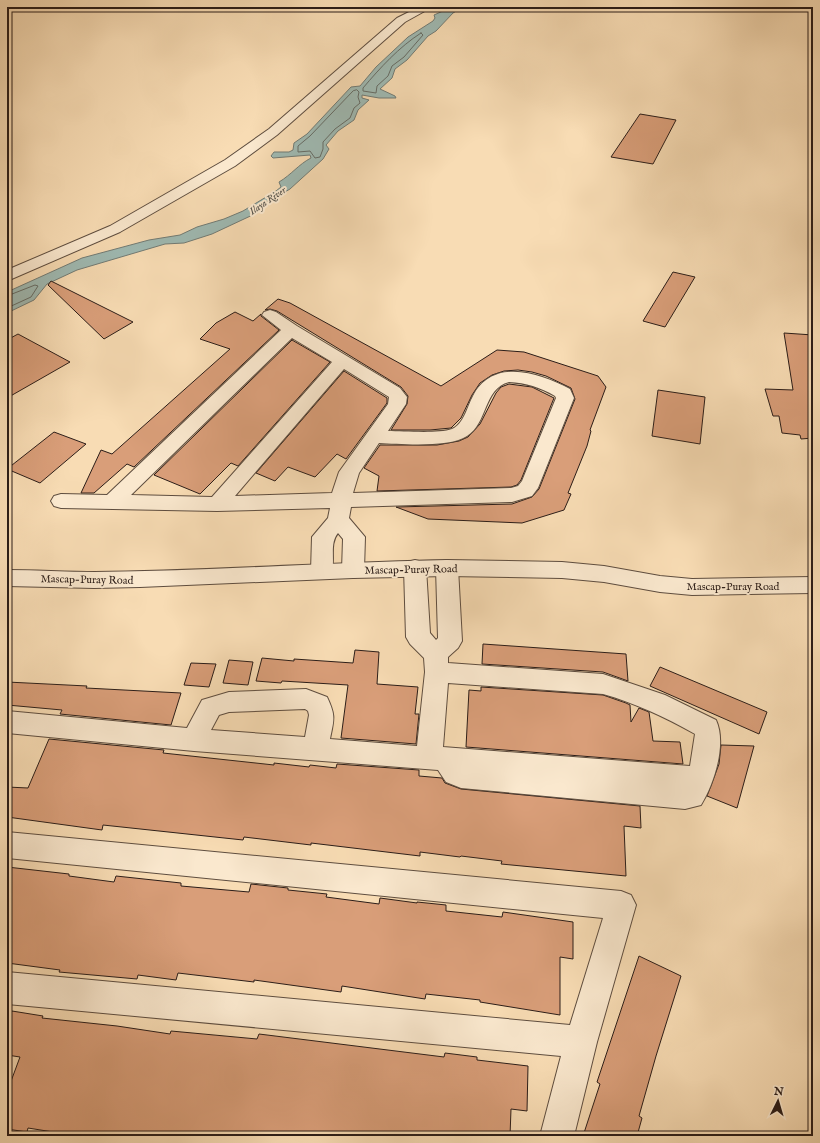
<svg xmlns="http://www.w3.org/2000/svg" width="820" height="1143" font-family="'IM FELL English',serif">
<style>
.water{fill:#9fbab3;stroke:#717b75}
.lines{fill:none;stroke-linecap:round;stroke-linejoin:round}
.shore{stroke:#656c66;stroke-width:1}
.building{fill:#d99e79;stroke:#2b1d18}
.minor-casing{stroke:#5e4d3f;stroke-width:2}
.tertiary-casing{stroke:#5e4d3f;stroke-width:2}
.minor{fill:#fae8ce;fill-rule:evenodd}
.tertiary{fill:#fae8ce;fill-rule:evenodd}
.labels{text-anchor:middle;stroke-width:4;stroke-linejoin:round;paint-order:stroke}
.far-water-label{font-size:10px;font-style:italic;fill:#4e4c46;stroke:#fae8ce}
.street-label{font-size:11px;fill:#2b1d18;stroke:#fae8ce}
</style>
<rect width="100%" height="100%" fill="#f8dcb4"/>
<filter id="stains"><feTurbulence type="fractalNoise" baseFrequency=".005" numOctaves="4"/><feColorMatrix values="0 0 0 0 .2 0 0 0 0 .09 0 0 0 0 .02 0 0 0 .5 -.17"/></filter>
<radialGradient id="worn" r=".72"><stop offset=".6" stop-color="#630" stop-opacity="0"/><stop offset="1" stop-color="#630" stop-opacity=".3"/></radialGradient>
<path class="water" d="M 452,7 L 463,7 L 453,13 L 436,31 L 428,36 L 407,60 L 395,69 L 392,78 L 380,89 L 395,96 L 396,98 L 379,98 L 362,95 L 362,98 L 369,100 L 358,110 L 354,120 L 338,131 L 326,145 L 329,149 L 323,159 L 290,189 L 285,192 L 283,192 L 281,196 L 257,205 L 259,212 L 212,234 L 184,243 L 165,244 L 77,270 L 47,284 L 34,300 L 7,313 L 7,292 L 82,258 L 149,240 L 180,235 L 197,227 L 224,219 L 243,211 L 276,191 L 281,187 L 279,182 C 291,175 299,164 311,158 L 310,155 L 273,158 L 271,156 L 274,152 L 289,152 L 293,150 L 294,143 L 307,134 L 351,87 L 360,86 L 376,67 L 408,37 L 433,21 L 435,18 L 434,15 Z"/>
<g class="lines">
<path class="shore" d="M 421,33 L 423,35 L 404,57 L 392,66 L 388,76 L 377,86 L 376,93 L 363,91 L 363,88 C 380,68 399,47 421,33 Z
M 357,90 L 359,92 L 358,97 L 360,103 L 354,108 L 350,118 L 335,129 L 323,142 L 323,149 L 320,157 L 315,158 L 310,151 L 298,152 L 298,146 L 310,136 L 353,91 Z
M 7,296 L 35,285 L 38,286 L 31,297 L 7,308"/>
</g>
<path class="building" d="M 640,114 L 676,120 L 653,164 L 611,157 Z
M 673,272 L 695,277 L 665,327 L 643,321 Z
M 51,281 L 133,322 L 104,339 L 48,285 Z
M 278,299 L 290,303 L 441,386 L 497,350 L 524,352 L 598,376 L 606,387 L 590,430 L 591,431 L 587,446 L 568,493 L 571,494 L 564,510 L 522,523 L 428,519 L 396,507 L 512,504 L 532,497 L 539,489 L 575,399 L 571,388 L 546,376 L 532,372 L 518,370 L 504,371 L 492,375 L 480,383 L 472,395 L 461,418 L 451,428 L 430,430 L 391,430 L 407,404 L 408,396 L 401,387 L 277,311 L 270,309 L 265,310 Z
M 235,312 L 253,321 L 261,314 L 261,316 L 279,330 L 134,467 L 127,464 L 94,493 L 81,493 L 101,450 L 112,454 L 230,349 L 200,339 L 216,323 Z
M 784,333 L 813,335 L 813,438 L 801,439 L 800,435 L 782,433 L 779,416 L 773,416 L 765,389 L 793,390 Z
M 18,334 L 70,362 L 7,398 L 7,340 Z
M 292,340 L 330,362 L 238,466 L 231,463 L 200,494 L 154,475 Z
M 344,371 L 387,398 L 387,403 L 346,459 L 337,454 L 315,477 L 288,467 L 275,481 L 256,473 Z
M 509,384 L 532,387 L 554,398 L 521,480 L 517,485 L 511,487 L 377,491 L 379,476 L 364,468 L 380,445 L 437,445 L 459,441 L 468,437 L 480,424 L 496,393 L 501,387 Z
M 658,390 L 705,397 L 700,444 L 652,436 Z
M 54,432 L 86,444 L 40,483 L 7,469 Z
M 483,644 L 626,654 L 628,681 L 603,672 L 482,664 Z
M 355,650 L 379,652 L 377,684 L 418,687 L 415,714 L 419,714 L 416,744 L 341,738 L 348,685 L 282,681 L 281,683 L 256,681 L 262,658 L 294,661 L 294,659 L 353,663 Z
M 229,660 L 253,662 L 248,685 L 223,683 Z
M 191,663 L 216,664 L 209,687 L 184,685 Z
M 660,667 L 767,712 L 759,734 L 650,686 Z
M 7,682 L 87,686 L 86,688 L 181,693 L 171,725 L 60,714 L 62,710 L 7,705 Z
M 481,687 L 603,695 L 626,703 L 630,705 L 631,722 L 639,708 L 649,712 L 653,741 L 680,742 L 683,764 L 466,747 L 469,690 L 481,691 Z
M 49,739 L 164,750 L 163,753 L 274,765 L 274,763 L 309,767 L 310,765 L 336,768 L 337,764 L 419,770 L 419,776 L 442,778 L 445,783 L 461,789 L 640,806 L 641,828 L 624,826 L 626,876 L 501,864 L 502,861 L 461,856 L 460,857 L 420,852 L 420,856 L 311,843 L 311,845 L 244,837 L 243,840 L 103,825 L 102,830 L 7,817 L 7,787 L 28,788 Z
M 721,745 L 754,746 L 737,808 L 707,796 L 719,764 Z
M 7,867 L 69,874 L 69,876 L 114,882 L 116,876 L 181,883 L 181,886 L 249,892 L 251,884 L 288,888 L 288,890 L 327,894 L 326,897 L 379,904 L 380,898 L 417,903 L 417,902 L 446,905 L 446,911 L 502,917 L 503,912 L 573,922 L 573,959 L 560,957 L 560,1015 L 480,1002 L 480,1000 L 426,994 L 425,999 L 342,986 L 341,992 L 254,980 L 254,982 L 178,973 L 176,980 L 138,975 L 137,979 L 59,972 L 60,970 L 7,963 Z
M 639,956 L 681,976 L 656,1056 L 639,1116 L 642,1118 L 637,1136 L 583,1136 L 600,1084 L 597,1082 Z
M 12,1011 L 43,1016 L 42,1018 L 117,1026 L 170,1034 L 171,1031 L 257,1039 L 259,1034 L 444,1057 L 445,1053 L 477,1057 L 477,1060 L 528,1066 L 527,1111 L 511,1109 L 510,1136 L 99,1136 L 73,1132 L 72,1135 L 28,1128 L 27,1132 L 7,1129 L 7,1092 L 20,1057 L 7,1055 L 7,1024 Z"/>
<g class="lines">
<g class="minor-casing">
<path id="minor" d="M 419,7 L 432,7 L 405,22 L 277,135 L 235,166 L 120,232 L 7,281 L 7,270 L 110,226 L 225,160 L 269,129 L 397,18 Z
M 270,310 L 276,312 L 297,326 L 400,388 L 407,397 L 406,404 L 388,431 C 403,431 438,434 452,429 C 464,424 467,407 473,396 C 493,357 540,373 570,389 L 574,398 L 538,488 L 532,496 L 512,502 L 351,507 L 349,518 L 365,537 L 364,570 L 361,576 L 353,578 L 345,576 L 342,570 L 343,539 L 338,533 C 328,545 337,563 330,577 L 322,579 L 314,577 L 311,571 L 312,537 L 328,518 L 330,508 L 217,511 L 61,508 L 54,506 L 51,501 L 54,496 L 61,494 L 107,495 L 281,330 L 262,315 L 264,312 ZM 292,338 L 332,362 L 212,497 L 131,495 ZM 344,369 L 389,397 L 388,404 L 339,472 L 332,493 L 235,496 ZM 509,382 C 526,383 540,387 555,396 L 556,398 L 522,481 L 518,486 L 511,488 L 353,493 L 359,473 L 379,443 C 401,444 449,448 467,436 C 488,423 483,389 509,382 Z
M 415,560 L 423,562 L 426,568 L 430,633 L 436,640 L 438,638 L 436,568 L 439,562 L 447,560 L 455,562 L 458,568 L 462,641 L 458,648 L 448,657 L 448,663 L 603,674 L 665,695 L 716,720 C 727,744 714,784 701,805 L 685,809 L 461,788 L 446,782 L 438,770 L 194,751 L 7,733 L 7,711 L 187,728 L 202,700 L 229,692 L 306,689 L 327,697 C 336,716 334,719 330,739 L 417,746 L 425,672 L 424,658 L 410,644 L 406,637 L 404,568 L 407,562 ZM 448,683 L 603,694 C 635,703 665,717 695,734 L 690,766 L 443,747 ZM 305,709 L 308,711 L 309,715 L 305,737 L 211,730 L 219,715 L 229,712 Z
M 7,832 L 621,891 L 631,895 L 636,905 L 597,1042 L 574,1136 L 540,1136 L 561,1056 L 7,1004 L 7,972 L 570,1025 L 603,918 L 7,858 Z"/>
</g>
<g class="tertiary-casing">
<path id="tertiary" d="M 447,560 L 562,562 L 604,566 L 660,576 L 692,579 L 813,577 L 813,593 L 692,595 L 660,592 L 604,582 L 562,578 L 447,576 L 353,578 L 140,587 L 94,588 L 7,586 L 7,570 C 36,570 66,572 95,572 C 212,571 330,562 447,560 Z"/>
</g>
<use href="#minor" class="minor"/>
<use href="#tertiary" class="tertiary"/>
</g>
<g class="labels">
<g class="far-water-label">
<text transform="translate(267 200) rotate(-34)" y="4">Ilaya River</text>
</g>
<g class="street-label">
<text transform="translate(411 569) rotate(-1)" y="4">Mascap-Puray Road</text>
<text transform="translate(87 579) rotate(1)" y="4">Mascap-Puray Road</text>
<text x="733" y="590">Mascap-Puray Road</text>
</g>
</g>
<rect width="820" height="1143" fill="none" stroke="#f8dcb4" stroke-width="24"/>
<rect x="8" y="8" width="804" height="1127" fill="none" stroke="#2b1d18" stroke-width="2"/>
<rect x="12" y="12" width="796" height="1119" fill="none" stroke="#2b1d18"/>
<g transform="translate(778 1101) rotate(5)" stroke="#fae8ce" stroke-width="3" paint-order="stroke">
<path d="M0-3L7 15L0 10L-7 15Z" fill="#2b1d18"/>
<text y="-6" font-size="11" font-weight="bold" text-anchor="middle" fill="#2b1d18">N</text>
</g>
<rect width="100%" height="100%" filter="url(#stains)"/>
<rect width="100%" height="100%" fill="url(#worn)"/>
</svg>
